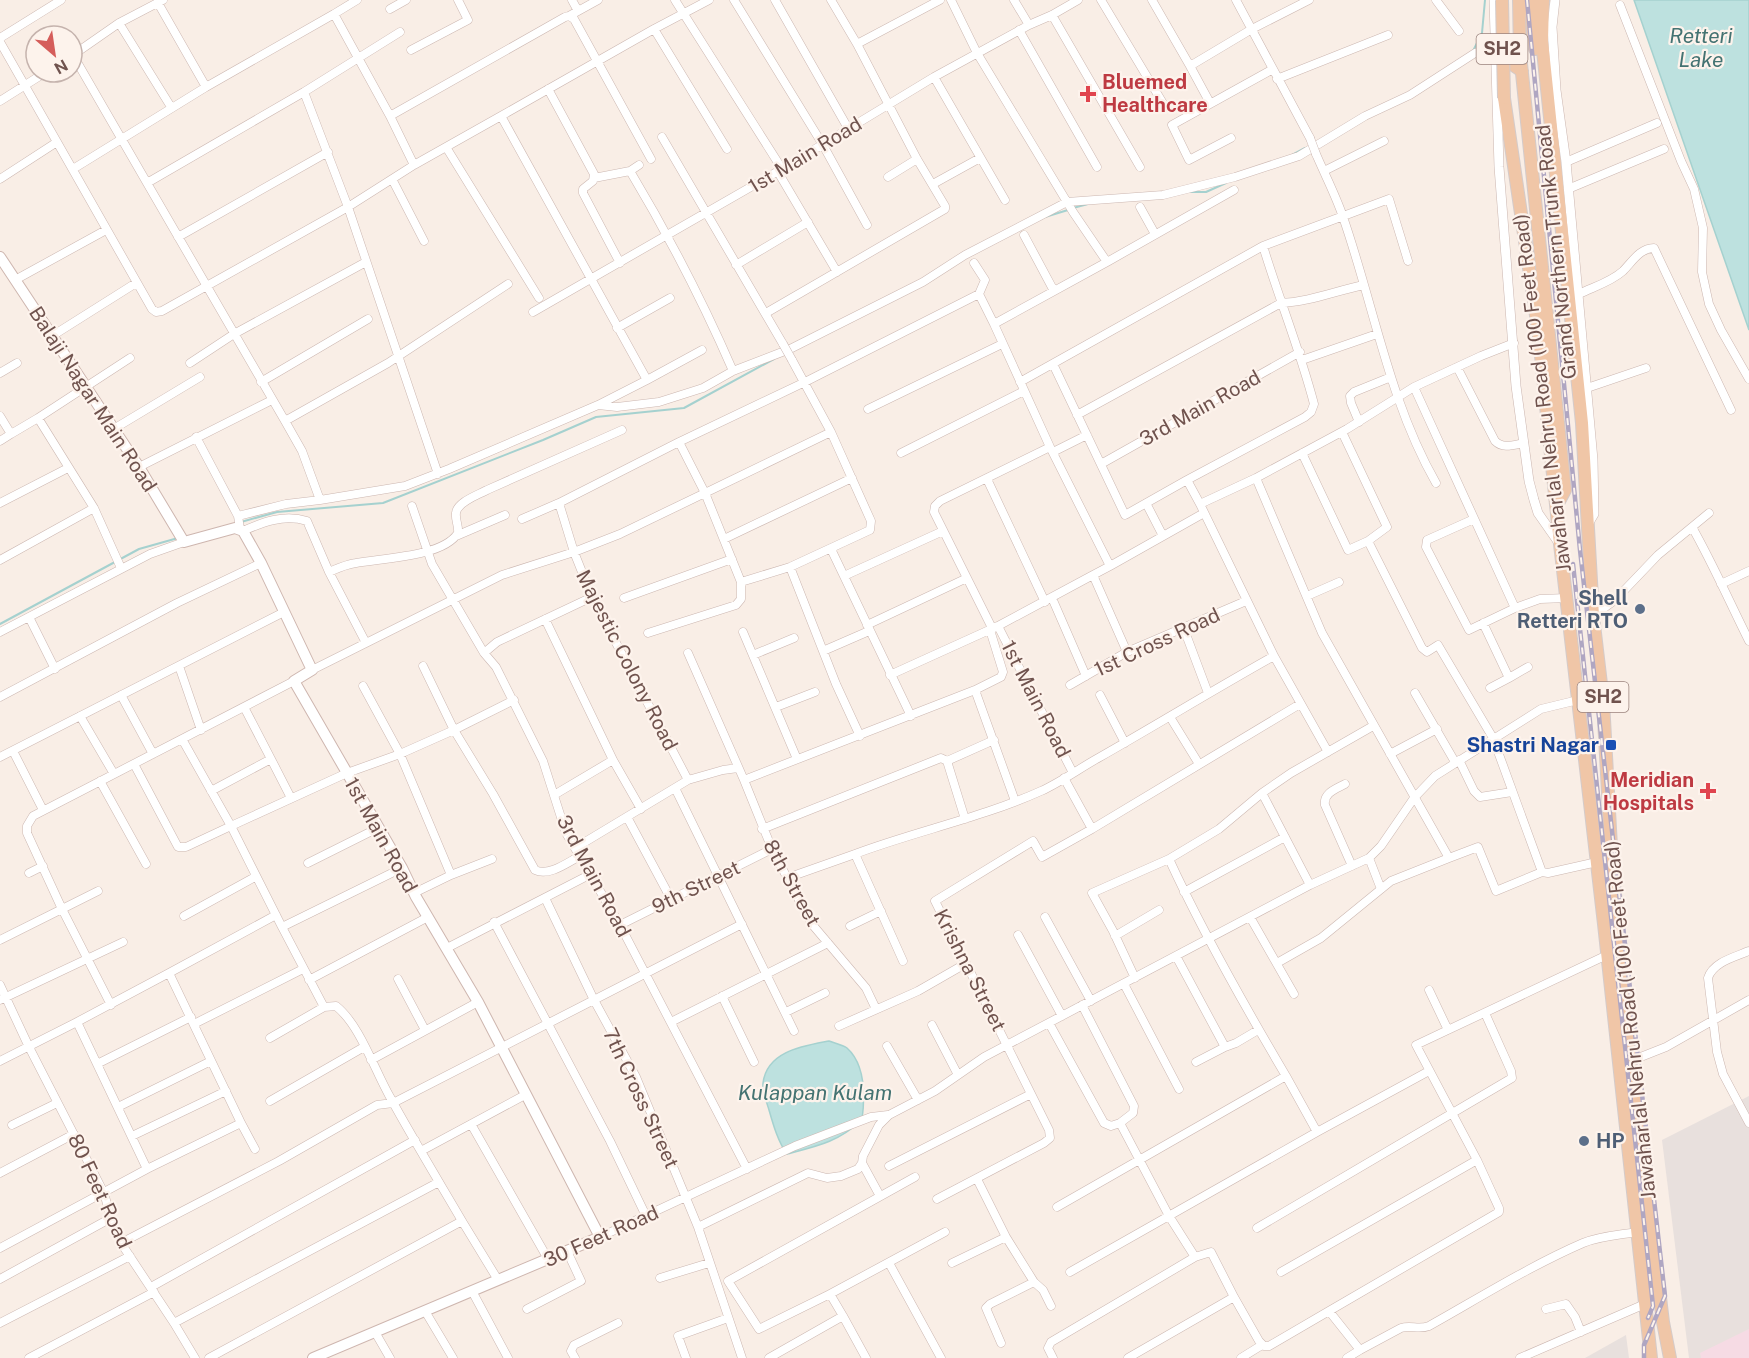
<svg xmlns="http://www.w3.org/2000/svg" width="1749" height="1358" font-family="'Public Sans',sans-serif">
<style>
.industrial{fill:#e8e0dd}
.medical{fill:#f6dbe4}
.water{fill:#bde1df;stroke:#a5d1cf;stroke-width:1.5}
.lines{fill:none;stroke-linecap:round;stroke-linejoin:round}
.stream{stroke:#a5d1cf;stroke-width:2}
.minor-casing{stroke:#ccb7b1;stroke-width:9}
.tertiary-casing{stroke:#ccb7b1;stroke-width:10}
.secondary-casing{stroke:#ceb6af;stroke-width:12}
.primary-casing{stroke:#d4cbca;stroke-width:14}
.minor{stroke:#fff;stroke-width:8}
.tertiary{stroke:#fff;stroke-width:9}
.secondary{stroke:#fff;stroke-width:10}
.primary{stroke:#f0c6a7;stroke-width:12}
.rail-casing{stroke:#afa6c2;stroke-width:4.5}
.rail{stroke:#fdf3ec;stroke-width:2;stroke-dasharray:7;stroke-linecap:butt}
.minor-bridge-casing{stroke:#ccb7b1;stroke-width:9;stroke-linecap:butt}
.primary-bridge-casing{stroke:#d4cbca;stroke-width:14;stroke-linecap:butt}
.minor-bridge{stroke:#fff;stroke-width:8}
.primary-bridge{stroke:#f0c6a7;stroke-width:12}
.health-dot{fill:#e0444e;stroke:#fdf3ec;stroke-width:2}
.service-dot{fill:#5c6f8a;stroke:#fdf3ec;stroke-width:2}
.transit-dot{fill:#1a4fb4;stroke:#fdf3ec;stroke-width:2}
.labels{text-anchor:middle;stroke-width:4.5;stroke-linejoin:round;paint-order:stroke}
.shield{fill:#fdf3ec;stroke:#9a837d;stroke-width:1.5}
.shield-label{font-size:18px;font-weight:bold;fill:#70534e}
.health-label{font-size:20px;font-weight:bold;fill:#be3a42;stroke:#fdf3ec;text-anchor:start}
.street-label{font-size:20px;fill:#70534e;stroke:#fdf3ec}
.service-label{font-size:20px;font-weight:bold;fill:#4e5e75;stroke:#fdf3ec;text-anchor:end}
.transit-label{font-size:20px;font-weight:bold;fill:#164399;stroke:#fdf3ec;text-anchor:end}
.water-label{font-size:21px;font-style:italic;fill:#447372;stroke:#fdf3ec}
</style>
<rect width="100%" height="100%" fill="#f9eee6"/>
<path class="industrial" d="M 1749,1096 L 1749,1358 L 1689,1358 L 1662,1140 Z
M 1626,1335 L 1629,1358 L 1585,1358 Z"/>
<path class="medical" d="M 1749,1329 L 1749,1358 L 1701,1358 L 1700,1353 Z"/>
<path class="water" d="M 1634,0 L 1749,0 L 1749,330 Z
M 829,1041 C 834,1043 843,1045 847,1048 C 866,1065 865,1097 862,1120 C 838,1142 818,1146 787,1154 C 778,1142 773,1124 769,1110 C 767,1103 762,1091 763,1083 C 767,1051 803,1046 829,1041 Z"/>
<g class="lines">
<path class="stream" d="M 1473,51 L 1482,33 L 1485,0
M 1292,155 L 1305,148
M 1188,192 L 1206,192 L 1226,183
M 1073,208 L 1088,204
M 1045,217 L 1068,210
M 241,522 L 277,512 L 383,503 L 543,440 L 596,417 L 684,408 L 774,359
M 0,624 L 139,549 L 178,538"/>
<g class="minor-casing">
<path id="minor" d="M 572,0 L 578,11
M 675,0 L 782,169
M 734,0 L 823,145 L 867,225
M 775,0 L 849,130
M 951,0 L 977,53 L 1073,212 L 1107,262 L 994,324
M 1014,0 L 1029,25
M 1101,0 L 1164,105
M 1152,0 L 1190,66 L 1252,29 L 1309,0
M 1436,0 L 1459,31
M 158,3 L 206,87
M 1620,5 L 1681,161 L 1694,189 L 1703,228 L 1702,272 L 1709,304 L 1721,330 L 1749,379
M 390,9 L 406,0
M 334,14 L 357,0
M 1052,15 L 1140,167
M 569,16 L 598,0
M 119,23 L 171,107
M 654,29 L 727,149
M 1019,30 L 1097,167
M 400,32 L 304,92 L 147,183 L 285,421 L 388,363 L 508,284
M 0,38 L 61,0
M 0,42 L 57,142
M 857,44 L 940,0
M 411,50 L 468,20 L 458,0
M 1190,66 L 1210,103
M 1273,69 L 1310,138
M 934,77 L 1005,200
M 1277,79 L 1388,35
M 548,89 L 594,174 L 593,181 L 583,189 L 583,193 L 620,263
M 304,92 L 348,207 L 438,474
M 0,101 L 46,72
M 390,116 L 565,17 L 569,16 L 574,19 L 651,159
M 501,116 L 654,29 L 709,0
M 662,137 L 783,344
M 1231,138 L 1189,160 L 1172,125 L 1273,69 L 1236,0
M 446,147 L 539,298
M 1316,154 C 1325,175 1336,196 1343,217 C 1374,306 1389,401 1436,483
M 1566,162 L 1657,123
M 639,165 L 630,171 C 669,236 703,302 733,371
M 73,169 L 206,87 L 334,14 L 390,116 L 414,165
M 1324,171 L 1384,141
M 778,172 L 837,272
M 888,177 L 917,159
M 594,178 L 630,171
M 0,179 L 57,142 L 152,309 L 156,312 L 162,311 L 348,207 L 414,165 L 501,116 L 647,380 L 702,350
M 392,179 L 424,241
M 147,183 L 73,55 L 119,23 L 163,0
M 933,184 L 980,158
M 1568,189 L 1664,149
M 1140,207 L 1155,234
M 1024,235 L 1054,291
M 178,237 L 328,152
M 1107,262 L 1234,190
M 974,263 L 985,280 L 979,294
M 736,265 L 808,222
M 15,280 L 106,230
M 1579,294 C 1593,287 1611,282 1623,271 C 1632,262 1640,248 1654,248 L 1731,410
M 533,312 L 782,169 L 934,77 L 1029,25 L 1052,15 L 1078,0
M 766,313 L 945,209 L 945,206 L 917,159 L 857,44 L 831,0
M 617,328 L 670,298
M 52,336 L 136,283
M 792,360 L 831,432 L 705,493 L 741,582 L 790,567 L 870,530 L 871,521 L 831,432
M 1302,360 L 1377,334
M 190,363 L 234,334 L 366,262
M 1053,364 L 1125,515 L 1187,480
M 1457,367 L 1495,441 C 1503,449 1513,445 1524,443
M 0,373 L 17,363
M 261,382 L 368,319
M 1020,382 L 1263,246
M 1414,387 L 1481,356 L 1514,343
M 1587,388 L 1646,368
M 598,405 L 617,407 L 659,402 L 703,388 L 733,371 L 790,349 L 923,282 L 965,255 L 1067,202 L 1163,195 L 1235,177 L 1299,156 L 1365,116 L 1410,95 L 1475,53
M 868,409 L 1002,344
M 1077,415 L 1281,303 C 1309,302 1335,291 1364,285
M 0,416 L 11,434 L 38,418
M 285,421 L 302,451 L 320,500 L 405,486 L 449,469 L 598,405 L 647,380
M 1359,422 L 1351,403 L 1350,396 L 1354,392 L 1391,377
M 112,430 L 200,377
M 196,437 L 238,516 L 240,529
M 0,441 L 11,434
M 679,442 L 805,382 L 979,294 L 994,324 L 1050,447
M 1053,452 L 1087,435
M 901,453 L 1024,391
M 1302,453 L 1348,550 L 1368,541 L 1387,527 L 1342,432
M 1101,464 L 1300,352
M 139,467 L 272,400
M 1256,478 L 1200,504 L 1274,656
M 987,479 L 1045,602
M 0,503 L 68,468
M 559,503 L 574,552 L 592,597 L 688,780
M 1146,503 L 1163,536
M 1200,504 L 1187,480 L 1305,417 L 1311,412 L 1314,404 C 1300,350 1279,299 1263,246 L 1389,199 L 1408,261
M 412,506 L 432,564 L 484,653 L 496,667 L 543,761 L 566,833 L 620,925 L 747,1169
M 238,516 L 286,504 L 320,500
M 1474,519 L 1427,540 L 1426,547 L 1469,630 L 1515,608
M 1692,527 C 1713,564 1730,603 1749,641
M 243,531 C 263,522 284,514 307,521 L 329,572 L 366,643
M 456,536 L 505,515
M 724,539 L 852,478
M 1368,541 L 1422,648 L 1427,652 L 1438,645 L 1493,738 L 1542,872 L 1496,891 L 1478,847 L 1449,858
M 831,549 L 911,716
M 0,560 L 94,508
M 1110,566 L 1204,513
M 790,567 L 836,684 L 860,736
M 121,568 L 94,508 L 38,418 L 130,358
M 329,572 C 338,568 347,564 356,563 C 383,558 443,557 458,533 C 459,526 455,520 456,513 C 457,502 478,495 487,490 L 622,430
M 844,576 L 943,531
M 1721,584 L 1749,571
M 1307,596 L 1339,582
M 624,598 L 732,559
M 1052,598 L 1086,676
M 1593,616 L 1615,600 L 1658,555 L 1709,513
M 29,617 L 55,669
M 545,619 L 613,760 L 641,809
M 1483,623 L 1509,678 L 1490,688
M 867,625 L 967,578
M 998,626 L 1073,773
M 992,628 L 934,512 L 935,506 L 940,501 L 1050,447 L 1110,566 L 1093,575
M 1184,629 L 1208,693
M 0,632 L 150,554 L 184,542
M 743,632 L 797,759
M 648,633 L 736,605 L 741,599 L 741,582
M 823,651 L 869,631
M 484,653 L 497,642 L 592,597
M 688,653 L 744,780 L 772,849 L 811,923 L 866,988 L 876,1009
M 753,655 L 794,638
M 179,666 L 201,730
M 423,666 L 454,730 L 493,794 L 535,870 C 549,877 568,862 580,856
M 312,670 L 502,575 L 574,552 L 620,534 L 705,493 L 679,442 L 559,503 L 522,519
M 890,675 L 998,626 L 1093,575 L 1127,652
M 1509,678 L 1528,667
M 1070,685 L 1127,652 L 1246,601
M 363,686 L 400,754 L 451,875 L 414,893
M 975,690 L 1001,677 L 1003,672 L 990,630
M 1415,693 L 1455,762
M 121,695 L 153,754
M 1100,695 L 1125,743
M 0,697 L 177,603 L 261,563
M 776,707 L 815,692
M 80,716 L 114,774
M 1170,717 L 1199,764
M 13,751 L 43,810
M 1390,754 L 1437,729
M 0,757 L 284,612
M 271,759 L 291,798
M 1459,760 L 1474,791 L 1480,797 L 1512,792
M 947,761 L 994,740
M 134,764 L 178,847 L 186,847 L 231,826 L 182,739
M 744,780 L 975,690 L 1015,801
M 100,781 L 146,864
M 1345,784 C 1336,789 1323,793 1325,805 L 1352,866
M 675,788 L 794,1031
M 211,791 L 271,759 L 244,707
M 1262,793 L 1310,885
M 554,795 L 613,760
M 627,817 L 671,899
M 762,829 L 941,758 L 947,761 L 965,819
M 1092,829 L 1300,704
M 575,848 L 688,780 L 723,770 L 738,768
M 1369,858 L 1381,889
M 308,863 L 378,828
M 1542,872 L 1548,873 L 1597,862
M 29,873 L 43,866
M 451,875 L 492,859
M 787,878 L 855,854
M 98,891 L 62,909 L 111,1005
M 1184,892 L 1285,837
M 545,898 L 594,1000 L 636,1077 L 698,1227 L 808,1173 L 827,1178 L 841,1176 L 858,1169 L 862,1163 L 863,1156 L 879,1125 L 889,1115 L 935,1091 L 984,1057 L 1310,885 L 1369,858 L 1381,846 L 1414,798 L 1435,776 L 1541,709 L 1578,700 L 1603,701
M 184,916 L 255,877
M 1045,917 L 1091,1001
M 1250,917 L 1294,994
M 494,922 L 610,1141 L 646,1216
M 620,925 L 772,849
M 850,926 L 881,911
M 282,927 L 231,826 L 347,773 L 400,754 L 454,730 L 514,700
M 1018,935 L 1062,1016
M 1115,936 L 1159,910
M 0,940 L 62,909 L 27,833 L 27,826 L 33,816 L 294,681
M 447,948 L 591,874
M 1749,951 C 1735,957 1713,962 1708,978 L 1717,1052 L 1723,1074 L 1749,1123
M 1176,956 L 1225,1047 L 1236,1043 L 1258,1030
M 903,961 L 855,854 C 916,831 981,818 1041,791 C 1061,782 1080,768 1100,757 C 1158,724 1215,689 1274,656 L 1328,752
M 1277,963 L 1321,938 L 1391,881 L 1449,858 L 1322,633 L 1256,478 L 1347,429 L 1414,387 L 1515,608 L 1540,599 L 1567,598
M 169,973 L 77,1022 L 147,1169 L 241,1123 L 169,973 L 276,915
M 1135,978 L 1113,931 L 1092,893 L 1169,859
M 398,979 L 425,1030
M 309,980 L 428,917
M 1124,984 L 1179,1089
M 0,985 L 29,1047 L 104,1193 L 111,1218 L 121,1243 L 174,1323 L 195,1358
M 1429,990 L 1448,1030
M 722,996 L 754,1062
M 0,1000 L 123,942
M 1082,1005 L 1134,1106 L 1133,1113 L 1120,1123
M 324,1007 L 282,927 L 402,868
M 786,1012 L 825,993
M 671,1022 L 828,943
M 1049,1023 L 1104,1123 L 1111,1126 L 1120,1123 L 1169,1216 L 1195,1257
M 194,1024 L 303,969
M 932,1025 L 958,1075
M 839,1026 L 918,991 L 965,964
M 887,1046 L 918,1100
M 371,1060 L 478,1002
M 1633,1060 L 1666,1047 L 1749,1000
M 0,1061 L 77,1022
M 1196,1062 L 1225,1047
M 97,1064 L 191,1017
M 270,1101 L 364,1047
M 118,1107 L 211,1061
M 241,1123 L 255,1149
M 471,1124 L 548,1259
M 12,1125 L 57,1103
M 1317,1132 L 1429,1071
M 132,1136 L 226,1091
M 421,1151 L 525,1095
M 862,1163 L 880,1196
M 889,1166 L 1031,1094
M 0,1173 L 74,1134
M 915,1177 L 728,1281 L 759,1329 L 830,1294 L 945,1232
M 977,1179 L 1006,1237 L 1034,1282 L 990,1304 L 986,1308 L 1001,1343
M 937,1199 L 1044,1143 L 1050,1138 L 1049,1130 L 935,901 L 1033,841 L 1042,857 L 1092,829 L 1064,778
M 1057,1207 L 1286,1076 C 1244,1005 1203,933 1169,859 L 1219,829 L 1262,793 L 1291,773 L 1373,726
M 462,1221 L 498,1280
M 698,1227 L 742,1358
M 1257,1228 L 1512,1078 L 1511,1071 L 1485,1013
M 600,1237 L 795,1146 L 871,1117 L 888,1115
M 121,1243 L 279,1161 L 377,1105 L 393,1103 L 742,924
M 0,1248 L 147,1169
M 889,1263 L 941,1358
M 952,1263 L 1006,1237
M 1070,1272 L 1317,1132 L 1286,1076
M 1281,1272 L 1477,1160
M 660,1278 L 709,1263
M 0,1279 L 111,1218
M 1034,1282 L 1043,1290 L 1051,1306
M 151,1287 L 415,1140
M 472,1291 L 508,1358
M 1234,1297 L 1259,1341 L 1264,1346 L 1269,1346 L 1329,1311 L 1360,1350 L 1401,1328 C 1411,1325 1419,1330 1429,1326 C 1479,1298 1530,1266 1583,1243 C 1600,1236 1619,1235 1637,1232
M 527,1309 L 581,1281 L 567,1251
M 1546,1309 L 1566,1304 L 1575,1317 L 1581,1332
M 425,1311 L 453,1358
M 1329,1311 L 1499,1212 L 1499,1208 L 1477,1160 L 1416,1045 L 1607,955
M 843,1316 L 866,1358
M 0,1323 L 130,1256
M 174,1323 L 439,1182
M 375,1332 L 390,1358
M 29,1358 L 154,1292
M 209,1358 L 462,1221 C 438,1180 413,1139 390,1097 C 374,1069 360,1025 336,1006 L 324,1007 L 270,1038
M 575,1358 L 571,1351 L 574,1345 L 618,1323
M 686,1358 L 678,1336 L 728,1318
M 769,1358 L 843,1316 L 830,1294
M 1053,1358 L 1048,1348 L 1051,1342 L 1195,1257 L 1211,1252 L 1234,1297 L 1128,1358
M 1241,1358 L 1262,1345
M 1347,1358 L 1360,1350
M 1520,1358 L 1645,1304"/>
</g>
<g class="tertiary-casing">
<path id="tertiary" d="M 1494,0 L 1499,167 L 1516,386 L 1529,481 L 1534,500 L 1538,513 L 1559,543
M 1555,0 L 1552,27 L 1556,90 L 1566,162 L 1593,460 L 1594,514 L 1588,524"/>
</g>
<g class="secondary-casing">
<path id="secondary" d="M 0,257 L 139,467 L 184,542 L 235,528 L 243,531 L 261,563 L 312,670 L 294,681 L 402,868 L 416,897 L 478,1002 L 600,1237 L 313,1358"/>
</g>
<g class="primary-casing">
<path id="primary" d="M 1519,0 L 1520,54 L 1565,490 L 1557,505
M 1532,0 L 1531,9 L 1535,49
M 1543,0 L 1542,41 L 1582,423 L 1593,616 L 1603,701 L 1612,865 L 1640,1133 L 1663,1322 L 1670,1358
M 1494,52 L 1522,71
M 1504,98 L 1539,336 L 1560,544 L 1604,924 L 1651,1358"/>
</g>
<use href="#minor" class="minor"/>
<use href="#tertiary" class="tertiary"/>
<use href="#secondary" class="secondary"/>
<use href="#primary" class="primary"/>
<g class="rail-casing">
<path id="rail" d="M 1527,0 L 1580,550 L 1665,1296 L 1644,1345 L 1644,1358
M 1573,564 L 1653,1306 L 1648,1318"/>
</g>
<use href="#rail" class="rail"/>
<g class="minor-bridge-casing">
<path id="minor-bridge" d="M 1310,138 L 1316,154
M 783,344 L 792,360"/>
</g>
<g class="primary-bridge-casing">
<path id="primary-bridge" d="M 1502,0 L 1504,98"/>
</g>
<use href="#minor-bridge" class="minor-bridge"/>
<use href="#primary-bridge" class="primary-bridge"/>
</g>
<g class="health-dot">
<path d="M1085 85h6v6h6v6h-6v6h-6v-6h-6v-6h6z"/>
<path d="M1705 782h6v6h6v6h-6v6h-6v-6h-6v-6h6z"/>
</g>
<g class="service-dot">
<circle cx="1640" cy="609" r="6"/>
<circle cx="1584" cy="1141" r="6"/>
</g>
<rect class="transit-dot" x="1605" y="739" width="12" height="12" rx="3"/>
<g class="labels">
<g class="shield">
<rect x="1476.5" y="34" width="51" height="30" rx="4.5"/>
<rect x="1577.5" y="682" width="51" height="30" rx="4.5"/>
</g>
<g class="shield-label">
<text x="1502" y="55">SH2</text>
<text x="1603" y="703">SH2</text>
</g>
<g class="health-label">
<text x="1102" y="89">Bluemed<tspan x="1102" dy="23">Healthcare</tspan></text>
<text x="1694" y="787" text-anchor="end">Meridian<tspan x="1694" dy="23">Hospitals</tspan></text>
</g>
<g class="street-label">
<text transform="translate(805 155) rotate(-31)" y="7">1st Main Road</text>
<text transform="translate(1556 252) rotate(-96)" y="7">Grand Northern Trunk Road</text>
<text transform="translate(1542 393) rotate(-97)" y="7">Jawaharlal Nehru Road (100 Feet Road)</text>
<text transform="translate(93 399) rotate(57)" y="7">Balaji Nagar Main Road</text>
<text transform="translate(1200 408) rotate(-29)" y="7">3rd Main Road</text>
<text transform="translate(1157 642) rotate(-25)" y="7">1st Cross Road</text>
<text transform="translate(627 660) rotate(63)" y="7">Majestic Colony Road</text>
<text transform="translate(1036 699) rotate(63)" y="7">1st Main Road</text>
<text transform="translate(381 835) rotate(61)" y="7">1st Main Road</text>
<text transform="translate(594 876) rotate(62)" y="7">3rd Main Road</text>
<text transform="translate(792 883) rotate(61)" y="7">8th Street</text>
<text transform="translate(696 887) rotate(-26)" y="7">9th Street</text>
<text transform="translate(970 970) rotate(63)" y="7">Krishna Street</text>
<text transform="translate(1630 1020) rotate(-96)" y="7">Jawaharlal Nehru Road (100 Feet Road)</text>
<text transform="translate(641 1098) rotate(65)" y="7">7th Cross Street</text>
<text transform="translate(100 1191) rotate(65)" y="7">80 Feet Road</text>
<text transform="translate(601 1236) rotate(-24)" y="7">30 Feet Road</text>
</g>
<g class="service-label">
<text x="1628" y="605">Shell<tspan x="1628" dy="23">Retteri RTO</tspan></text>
<text x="1596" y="1148" text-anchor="start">HP</text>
</g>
<g class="transit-label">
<text x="1599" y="752">Shastri Nagar</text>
</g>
<g class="water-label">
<text x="1701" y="43">Retteri<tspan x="1701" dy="24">Lake</tspan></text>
<text x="815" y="1100">Kulappan Kulam</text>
</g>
</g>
<g transform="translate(54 54) rotate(151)"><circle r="28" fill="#fdf3ec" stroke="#c5b3ad" stroke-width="1.5"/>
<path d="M0-4.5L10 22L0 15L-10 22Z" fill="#d55d5a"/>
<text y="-9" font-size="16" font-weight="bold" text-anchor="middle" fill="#70534e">N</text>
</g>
</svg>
